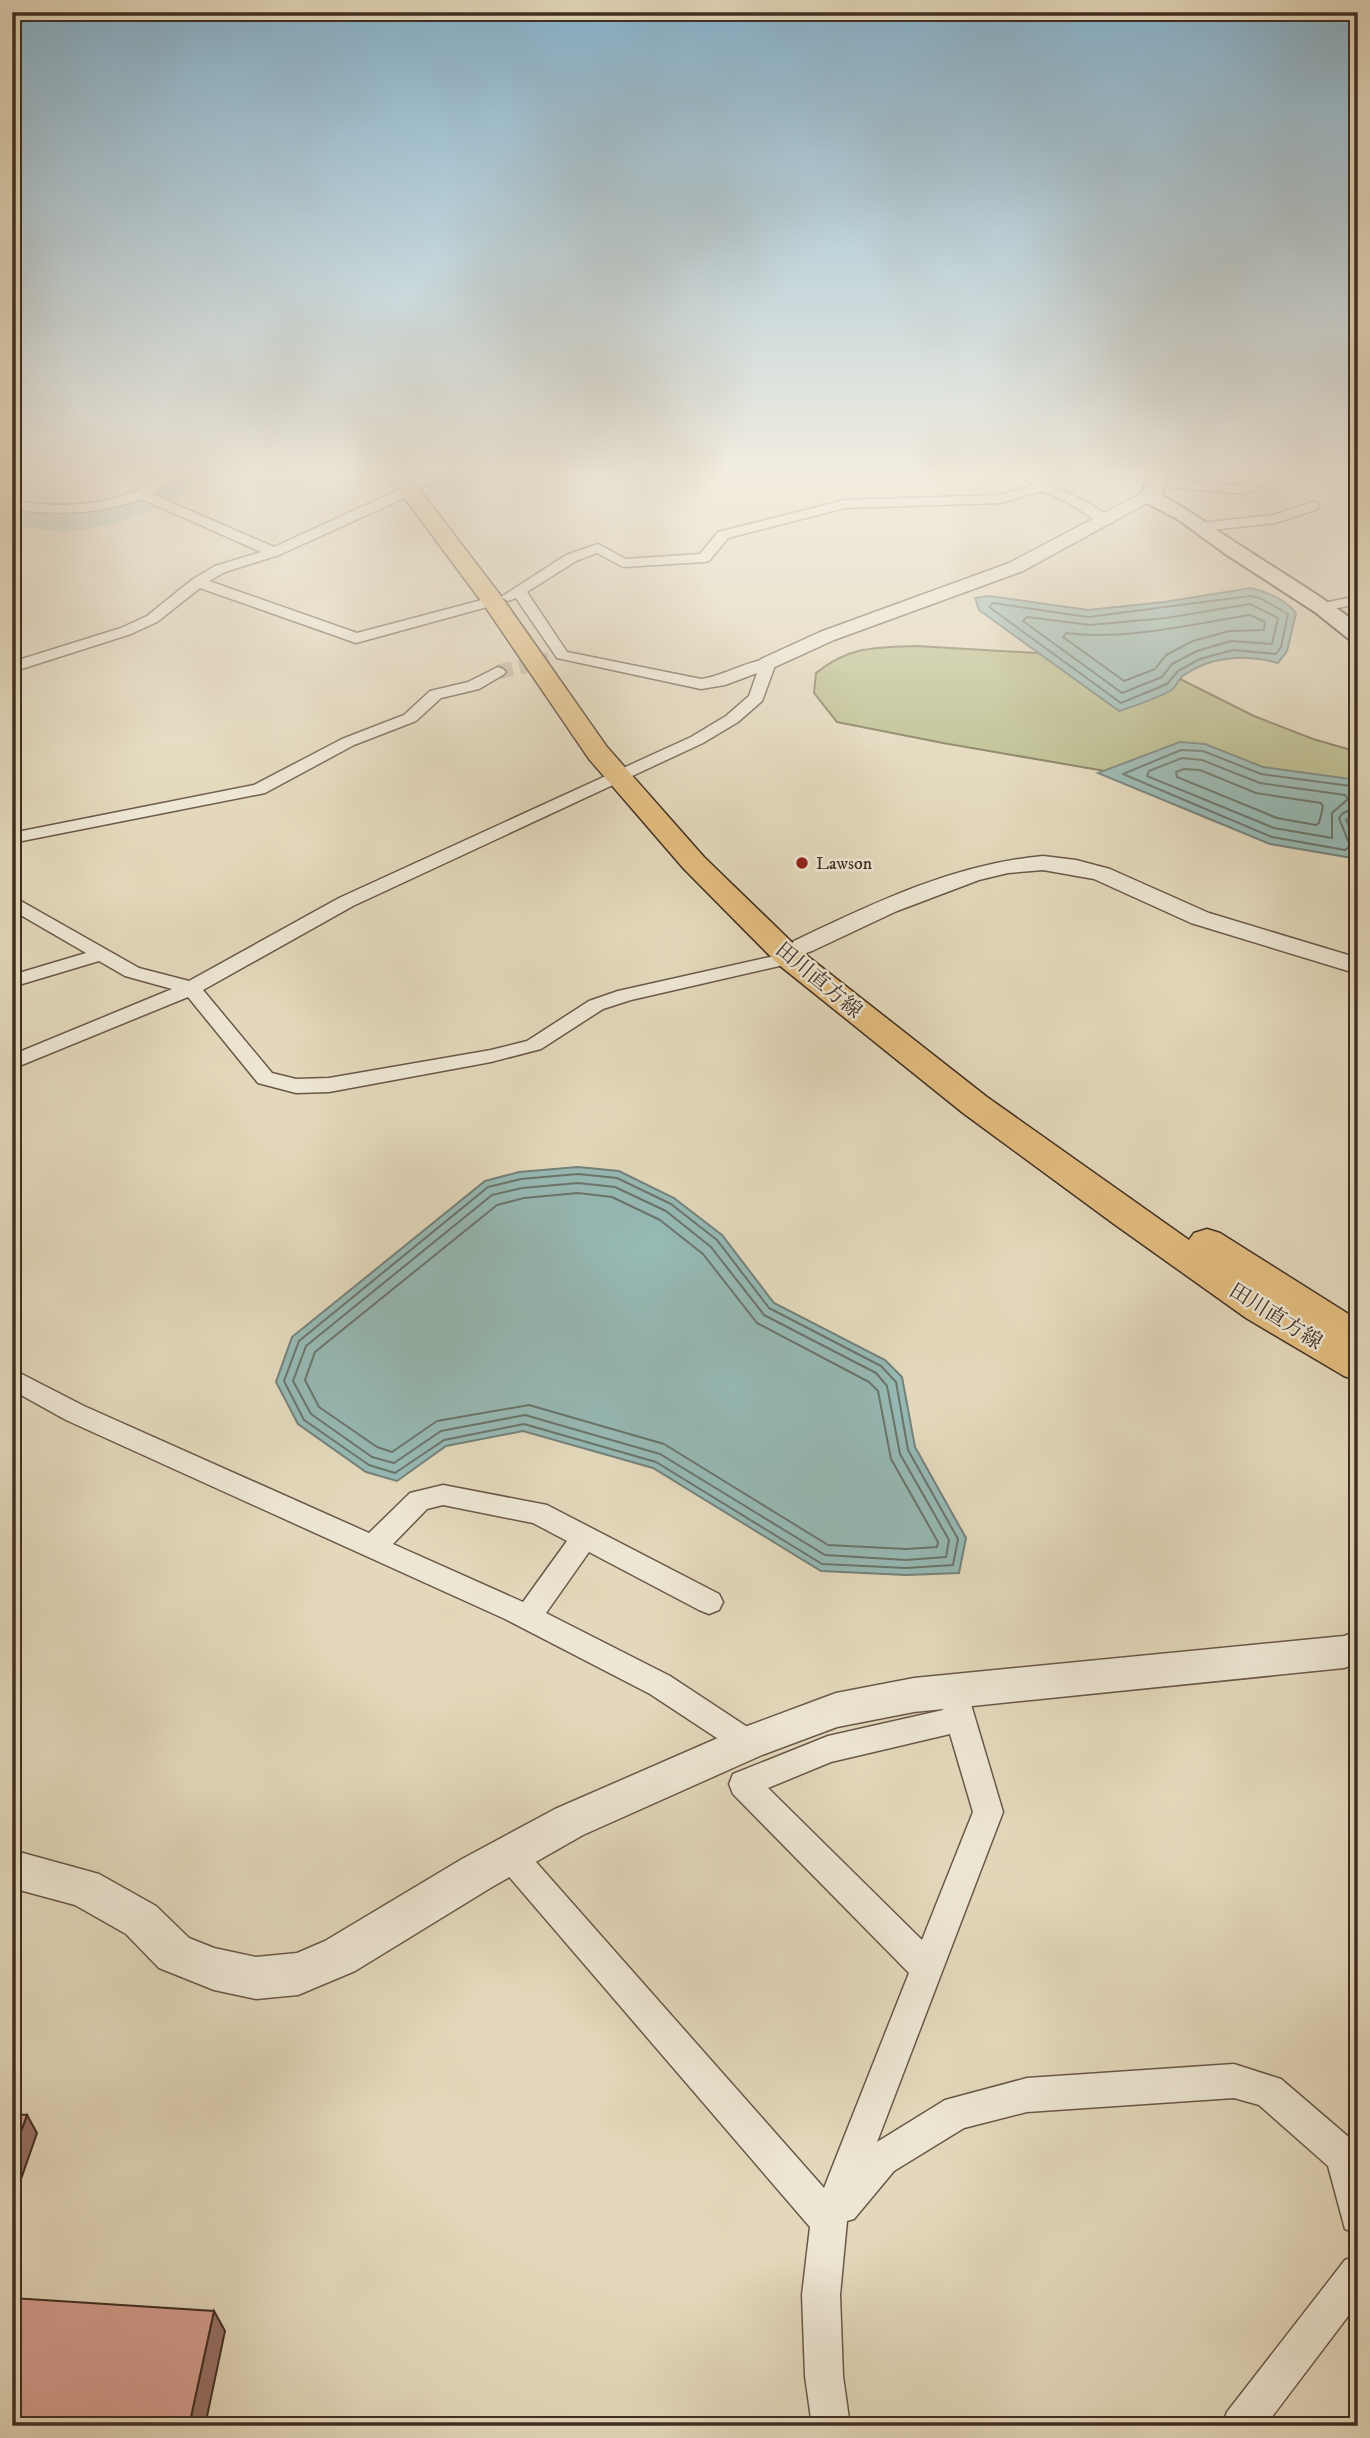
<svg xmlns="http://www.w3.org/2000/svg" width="1370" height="2438" font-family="'IM FELL DW Pica','Noto Serif JP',serif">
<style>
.green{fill:#babd8c;stroke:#7d7657;stroke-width:2}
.water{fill:#96b9b4;stroke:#74817a;stroke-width:2}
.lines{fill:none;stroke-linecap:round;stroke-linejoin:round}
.shore{stroke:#6b746b;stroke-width:2}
.river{fill:#96b9b4;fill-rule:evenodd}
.minor-tunnel{stroke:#c2b69c;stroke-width:15;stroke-dasharray:15 7;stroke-linecap:butt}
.minor-casing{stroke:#695848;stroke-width:3}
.tertiary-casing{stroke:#695848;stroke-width:3}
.secondary-casing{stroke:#402e22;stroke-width:4}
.primary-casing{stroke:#402e22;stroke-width:3}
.minor{fill:#ede6d3;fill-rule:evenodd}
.tertiary{fill:#ede6d3;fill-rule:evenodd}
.secondary{fill:#ede6d3;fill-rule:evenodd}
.primary{fill:#e2bc7e;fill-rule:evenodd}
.shaded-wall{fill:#966f65;stroke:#402e22;stroke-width:2}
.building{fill:#d69e90;stroke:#402e22;stroke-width:2}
.poi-dot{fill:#8f2418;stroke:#ede6d3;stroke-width:2.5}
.labels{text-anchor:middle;stroke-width:5;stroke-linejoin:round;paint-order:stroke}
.far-poi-label{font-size:18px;fill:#402e22;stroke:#ede6d3;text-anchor:start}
.street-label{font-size:21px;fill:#402e22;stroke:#ede6d3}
</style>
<rect width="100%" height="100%" fill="#e3d8bb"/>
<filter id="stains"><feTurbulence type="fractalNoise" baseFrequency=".00286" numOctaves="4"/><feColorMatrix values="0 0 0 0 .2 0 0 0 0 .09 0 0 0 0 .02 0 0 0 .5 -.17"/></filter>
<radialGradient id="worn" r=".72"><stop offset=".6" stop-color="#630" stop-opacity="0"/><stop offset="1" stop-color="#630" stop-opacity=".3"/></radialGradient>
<path class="green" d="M 917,646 L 1071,655 L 1174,676 L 1254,716 L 1313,739 L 1358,752 L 1358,834 L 1105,771 L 943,743 L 837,722 L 814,693 L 816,673 C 850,646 876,647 917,646 Z"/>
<path class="water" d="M 1251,588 C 1267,592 1286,600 1296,613 L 1287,651 L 1278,663 C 1246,654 1212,656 1184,675 C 1178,679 1176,688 1170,691 C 1154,700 1136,705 1119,711 L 979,610 L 975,598 L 989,596 L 1088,610 L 1164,602 Z
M 1180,742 L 1205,744 L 1263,767 L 1358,780 L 1358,813 L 1346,820 L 1358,846 L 1358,859 L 1270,844 L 1098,773 Z
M 578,1167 L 619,1171 L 674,1198 L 722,1235 L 774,1303 L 885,1360 L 902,1377 L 915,1447 L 966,1538 L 959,1573 L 906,1575 L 821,1571 L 653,1468 L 523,1431 L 446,1446 L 397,1481 L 366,1472 L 298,1424 L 276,1382 L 292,1337 L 485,1181 L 519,1172 Z"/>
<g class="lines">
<path class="shore" d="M 1250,596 L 1260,598 L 1288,614 L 1281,647 L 1276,654 L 1233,650 L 1200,659 L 1178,671 L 1167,684 L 1121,703 L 989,607 L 993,603 L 1088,617 Z
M 1250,604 L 1278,618 L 1272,644 L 1231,641 L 1197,651 L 1172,664 L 1162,677 L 1122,693 L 1023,621 L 1027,617 L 1090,625 L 1166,618 Z
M 1250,615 L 1265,622 L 1264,630 L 1229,631 L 1193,641 L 1166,655 L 1155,669 L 1124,681 L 1063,637 L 1066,633 C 1124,641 1192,624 1250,615 Z
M 1182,758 L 1202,760 L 1260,783 L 1345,795 L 1348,799 L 1332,813 L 1332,838 L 1274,828 L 1147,776 L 1149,771 Z
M 1184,769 L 1200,770 L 1256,793 L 1321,803 L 1323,807 L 1319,823 L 1316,825 L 1277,818 L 1177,777 L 1176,772 Z
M 1358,787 L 1261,774 L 1203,751 L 1181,750 L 1123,774 L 1272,837 L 1345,850 L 1350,846 L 1339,818 L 1343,813 L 1358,807
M 578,1174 L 617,1178 L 671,1204 L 717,1240 L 769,1308 L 881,1366 L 896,1382 L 908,1450 L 958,1539 L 953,1565 L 906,1568 L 822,1564 L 656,1462 L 524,1424 L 444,1440 L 395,1473 L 369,1465 L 304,1420 L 284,1381 L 299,1341 L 488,1187 L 521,1179 Z
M 578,1183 L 615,1187 L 666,1211 L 711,1247 L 764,1315 L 876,1373 L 887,1386 L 900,1454 L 949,1540 L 946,1557 L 906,1560 L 825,1555 L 660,1454 L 525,1415 L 441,1431 L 394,1463 L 372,1457 L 311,1414 L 293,1381 L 306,1346 L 492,1195 L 522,1188 Z
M 578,1193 L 612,1197 L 660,1220 L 703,1254 L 757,1323 L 869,1382 L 878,1391 L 891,1459 L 938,1542 L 937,1547 L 906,1549 L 828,1545 L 664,1444 L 529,1405 L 437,1421 L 392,1452 L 377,1447 L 319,1407 L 305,1380 L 315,1352 L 497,1205 L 524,1198 Z"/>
<path class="river" d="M 177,473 L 204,473 C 181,506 112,528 72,531 C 53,532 32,527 12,526 L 12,510 L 71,515 L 95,512 L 160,489 Z"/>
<path class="minor-tunnel" d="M 498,672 L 549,660"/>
<g class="minor-casing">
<path id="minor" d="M 166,473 L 180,473 L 152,494 L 274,547 L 403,488 C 425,472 450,473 476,473 L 470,477 L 425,484 L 413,494 L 279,555 L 225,572 L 209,581 L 357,633 L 493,597 L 500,601 L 498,604 L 356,643 L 200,588 L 157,622 L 131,634 L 12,672 L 12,662 L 121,628 L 147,616 L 193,579 L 215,566 L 261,552 L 142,499 C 98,514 58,516 12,509 L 12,501 C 68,509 119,507 166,473 Z
M 1022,473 L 1035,473 C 1056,494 1089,497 1110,519 L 1108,522 L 1098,522 L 1066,501 L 1041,491 L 1001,503 L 845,508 L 728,538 L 709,561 L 704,562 L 623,567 L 597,553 L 576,561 L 527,592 L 567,652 L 701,679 C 722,677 756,656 773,660 L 776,663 L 762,701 L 738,722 L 703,743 L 353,906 L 203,990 L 272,1073 L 296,1079 L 329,1078 L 491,1050 L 527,1041 L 589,1001 L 618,991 L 783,954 L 794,944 L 808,944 L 811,948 L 797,962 L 631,1000 L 603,1009 L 541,1049 L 491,1062 L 329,1092 L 296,1093 L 258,1083 L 188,997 L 12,1069 L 12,1055 L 172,989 L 125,976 L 99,961 L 12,987 L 12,975 L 86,953 L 12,910 L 12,896 L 139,968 L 189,981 L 339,898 L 691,737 L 726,716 L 749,696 L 757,673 L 725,685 L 701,689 L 557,658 L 516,598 L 508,601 L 501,597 L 566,555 L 598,544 L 626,559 L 700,554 L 718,532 L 845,500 L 1000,495 L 1033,485 Z
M 1272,473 L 1288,473 L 1245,494 L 1156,486 L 1150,482 L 1156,478 L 1243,486 Z
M 1313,502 L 1318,503 L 1318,509 L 1275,523 L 1202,531 L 1195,527 L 1202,523 L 1273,515 Z
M 1358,596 L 1358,604 L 1323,611 L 1316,607 L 1318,604 Z
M 498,667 L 503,669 L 506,672 L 503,675 L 479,689 L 441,698 L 416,721 L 354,745 L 265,793 L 12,843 L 12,833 L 254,785 L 342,739 L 404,715 L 430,691 L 468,682 Z
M 12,1369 L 84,1406 L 369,1533 L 410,1493 L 443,1485 L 547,1505 L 719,1594 L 723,1602 L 719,1610 L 709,1614 L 699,1610 L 589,1552 L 546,1613 L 670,1676 L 758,1734 L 763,1743 L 758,1752 L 748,1756 L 738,1752 L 650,1694 L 505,1619 L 66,1420 L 12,1390 ZM 443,1505 L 533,1523 L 567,1541 L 523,1602 L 393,1544 L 427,1509 Z
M 952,1678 L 962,1682 L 967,1691 L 1003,1812 L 877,2142 L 945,2100 L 1027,2078 L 1234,2064 L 1281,2079 L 1358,2145 L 1358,2234 L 1345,2229 L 1328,2166 L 1259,2105 L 1234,2098 L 1027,2112 L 964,2128 L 894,2171 L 854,2219 L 847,2221 L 840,2295 L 843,2376 L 850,2426 L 812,2426 L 805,2376 L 802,2295 L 810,2227 L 499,1865 L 494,1855 L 499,1845 L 510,1840 L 521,1845 L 824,2188 L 909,1973 L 733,1794 L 729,1784 L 733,1774 L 828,1736 L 943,1710 L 937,1691 L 942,1682 ZM 950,1734 L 973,1812 L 922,1940 L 768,1788 L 831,1762 Z
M 1358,2255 L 1358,2303 L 1265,2426 L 1222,2426 L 1227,2412 L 1345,2260 Z"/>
</g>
<g class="tertiary-casing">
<path id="tertiary" d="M 1152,488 L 1161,493 L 1158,497 L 1023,571 L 834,640 L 775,667 L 761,667 L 758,663 L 761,659 L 820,632 L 1009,563 Z
M 1043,856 L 1076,860 L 1110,869 L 1209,913 L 1358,958 L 1358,974 L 1191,923 L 1094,879 L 1043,870 L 1008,873 L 979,880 L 897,911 L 812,951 L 803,954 L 794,951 L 790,946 L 794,941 C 874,903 954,864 1043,856 Z
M 1358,1631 L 1358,1663 L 1344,1668 L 914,1712 L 837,1727 L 762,1755 L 583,1835 L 492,1887 L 355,1971 L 298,1995 L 256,1999 L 214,1990 L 159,1968 L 126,1934 L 75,1905 L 12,1888 L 12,1850 L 99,1874 L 156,1906 L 189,1938 L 214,1948 L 256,1957 L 297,1953 L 325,1941 L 462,1859 L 555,1809 L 734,1731 L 836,1693 L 914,1678 L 1344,1636 Z"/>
</g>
<g class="secondary-casing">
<path id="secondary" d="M 1149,473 L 1167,473 L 1162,493 L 1163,496 C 1191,511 1214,529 1241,546 C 1280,572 1321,595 1358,624 L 1358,642 L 1350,640 L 1315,612 L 1224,553 L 1179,520 L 1149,504 L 1142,493 Z"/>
</g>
<g class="primary-casing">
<path id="primary" d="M 386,473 L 407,473 L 501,596 L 607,747 L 704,857 L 801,951 L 987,1097 L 1189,1240 L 1194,1233 L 1207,1229 L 1220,1233 L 1358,1320 L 1358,1345 L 1355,1345 L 1358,1347 L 1358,1381 L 1344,1376 L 1246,1318 L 1114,1224 L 963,1113 L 779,965 L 684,869 L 589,759 L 484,605 Z"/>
</g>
<use href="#minor" class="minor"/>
<use href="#tertiary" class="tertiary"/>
<use href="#secondary" class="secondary"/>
<use href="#primary" class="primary"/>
</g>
<path class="shaded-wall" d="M 27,2115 L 37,2133 L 12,2205 L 12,2156 Z
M 214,2311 L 225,2331 L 205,2426 L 189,2426 Z"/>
<path class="building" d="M 12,2114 L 27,2115 L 12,2156 Z
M 12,2298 L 214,2311 L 189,2426 L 12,2426 Z"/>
<linearGradient id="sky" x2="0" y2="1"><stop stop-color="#87b6d3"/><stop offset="0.58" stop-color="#f2ede0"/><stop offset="1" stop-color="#f2ede0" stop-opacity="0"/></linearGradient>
<rect width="1370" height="814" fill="url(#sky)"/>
<circle class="poi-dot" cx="802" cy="863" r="7"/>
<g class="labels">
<g class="far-poi-label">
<text x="816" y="869">Lawson</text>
</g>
<g class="street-label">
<text transform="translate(819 980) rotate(40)" y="7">田川直方線</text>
<text transform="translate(1276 1316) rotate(32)" y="7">田川直方線</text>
</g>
</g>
<rect width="1370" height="2438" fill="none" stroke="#e3d8bb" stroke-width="42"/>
<rect x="14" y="14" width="1342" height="2410" fill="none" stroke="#402e22" stroke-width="3.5"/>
<rect x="21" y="21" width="1328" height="2396" fill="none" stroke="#402e22" stroke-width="2"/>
<rect width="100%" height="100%" filter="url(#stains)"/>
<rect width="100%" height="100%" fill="url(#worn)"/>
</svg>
